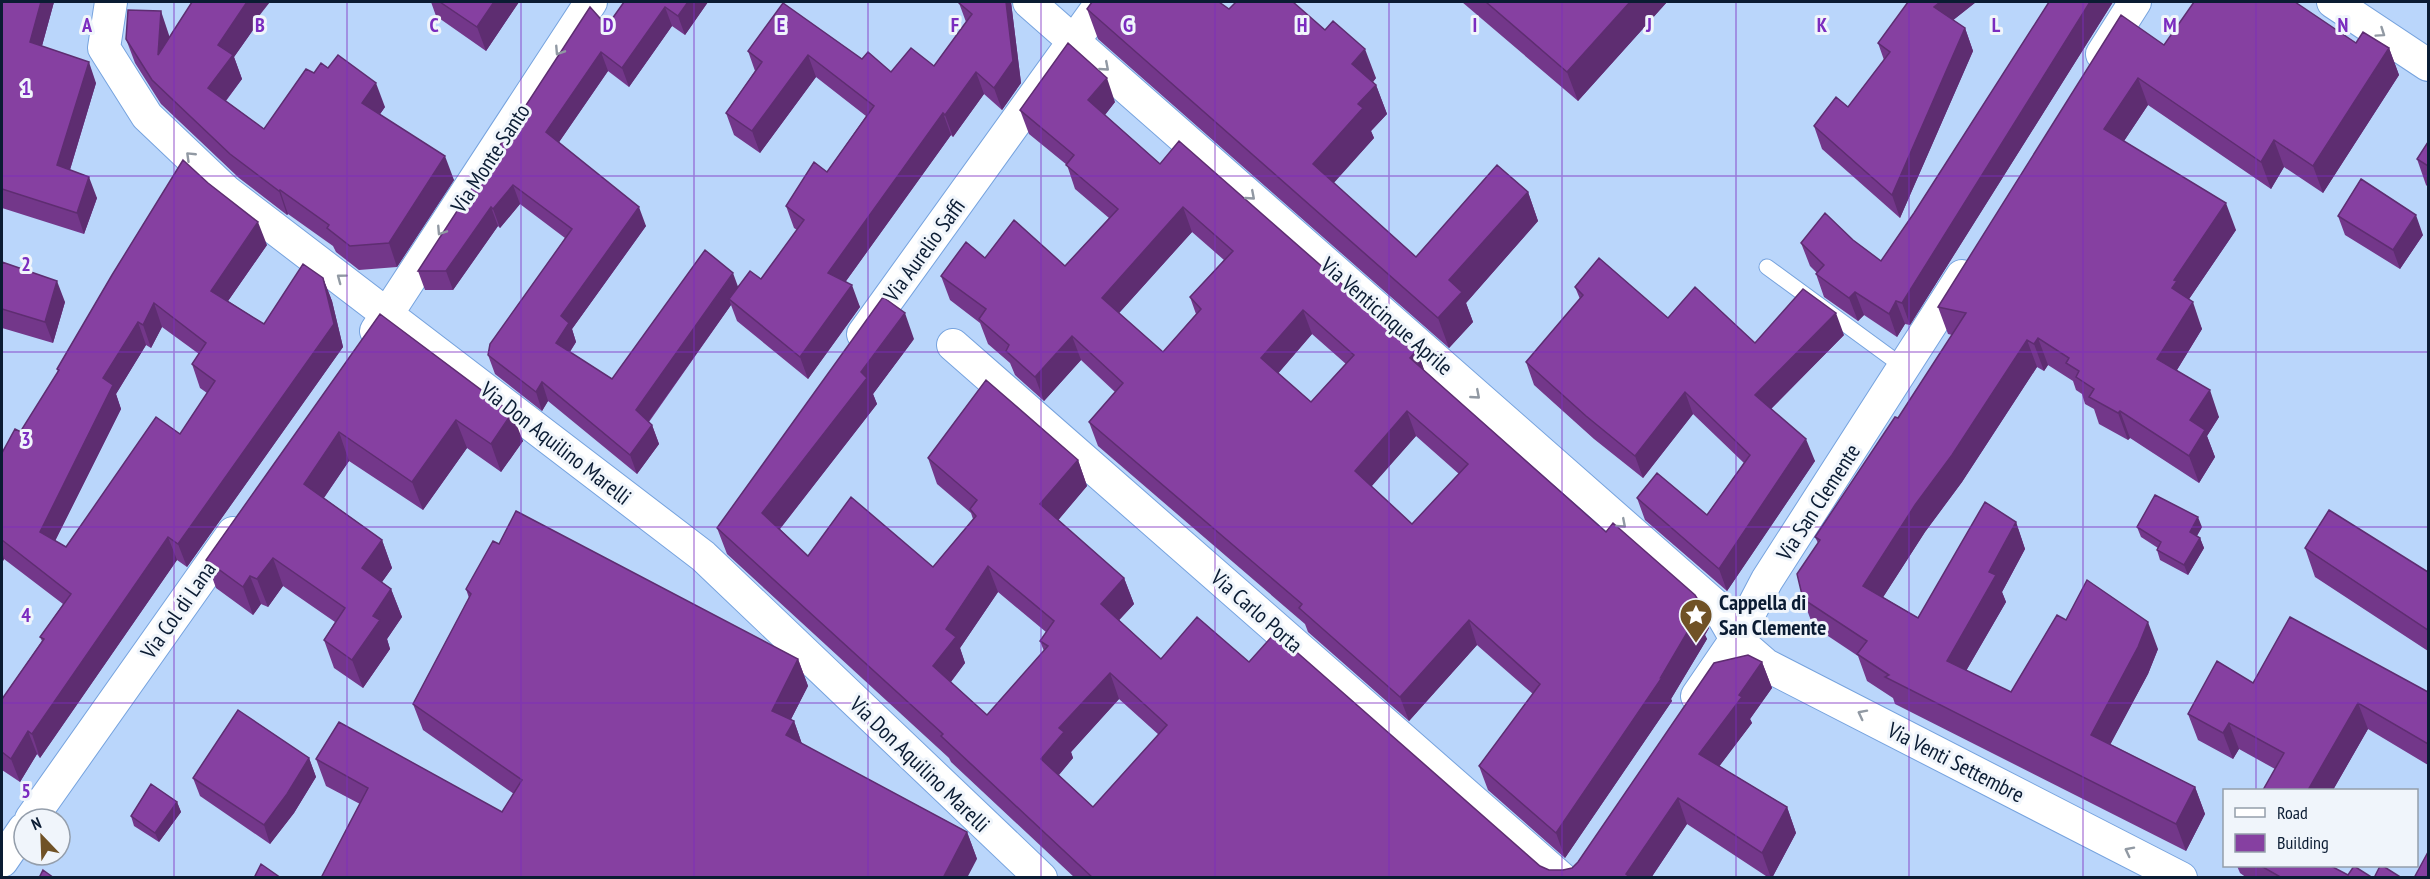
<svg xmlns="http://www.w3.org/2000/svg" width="2430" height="879" font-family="'PT Sans Narrow',sans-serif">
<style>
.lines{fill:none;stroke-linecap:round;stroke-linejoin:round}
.lane-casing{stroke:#76a3de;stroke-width:17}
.street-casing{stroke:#76a3de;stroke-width:34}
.lane{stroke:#fff;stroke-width:15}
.street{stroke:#fff;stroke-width:32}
.wall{fill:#73378a;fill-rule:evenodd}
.shaded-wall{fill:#5e2d71}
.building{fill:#8640a1;stroke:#5e2d71;stroke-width:1.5;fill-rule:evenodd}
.oneway{stroke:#9199a3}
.grid{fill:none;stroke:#7b2cbf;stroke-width:1.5;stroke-opacity:0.55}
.labels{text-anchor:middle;stroke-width:6;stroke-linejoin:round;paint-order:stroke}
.street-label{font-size:22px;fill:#0b1c33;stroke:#f0f5fb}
.poi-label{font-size:22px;font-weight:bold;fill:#0b1c33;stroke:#f0f5fb;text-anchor:start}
.grid-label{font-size:20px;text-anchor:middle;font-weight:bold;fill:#7b2cbf;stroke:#f0f5fb;stroke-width:6;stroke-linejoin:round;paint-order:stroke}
</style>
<rect width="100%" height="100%" fill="#bad6fb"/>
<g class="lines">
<g class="lane-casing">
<path id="lane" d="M 1767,267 L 1905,368"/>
</g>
<g class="street-casing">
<path id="street" d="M 111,2 L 104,48 L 147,116 L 227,192 L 703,556 L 1041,878
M 1029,2 L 1718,608 L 1736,639 L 1766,665 L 2181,878
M 2333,2 L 2428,65
M 2102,54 L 2135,2
M 376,331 L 591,2
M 863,334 L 1102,2
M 953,345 L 1561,878
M 1697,696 L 1736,639 L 1767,580 L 1962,276
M 31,819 L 233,533
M 2,861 L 24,829"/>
</g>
<use href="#lane" class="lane"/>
<use href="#street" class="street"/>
</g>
<path class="wall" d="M 2,2 L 54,2 L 42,46 L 96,83 L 70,170 L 97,198 L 84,234 L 2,208 Z
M 431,2 L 519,2 L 486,51 L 436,16 Z
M 624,2 L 708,2 L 685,35 L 672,26 L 629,87 L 608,71 L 559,142 L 646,226 L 572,329 L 576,342 L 570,352 L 612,379 L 738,286 L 761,279 L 797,230 L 794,228 L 786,206 L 827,172 L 866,116 L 816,77 L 760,153 L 734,135 L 726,113 L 755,71 L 748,51 L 862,59 L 891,72 L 934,66 L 966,22 L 959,3 L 960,2 L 1011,2 L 1021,83 L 1002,110 L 984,94 L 953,137 L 951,135 L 846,281 L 860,307 L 808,379 L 737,321 L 731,305 L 649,422 L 652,425 L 659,444 L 637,474 L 548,401 L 542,411 L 495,374 L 488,355 L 565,238 L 520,204 L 500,228 L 498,226 L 453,290 L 425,290 L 418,271 L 607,26 Z
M 1462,2 L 1667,2 L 1578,101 Z
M 1976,2 L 1953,20 L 1965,28 L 1973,51 L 1900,218 L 1822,149 L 1814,126 L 1848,107 L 1884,60 L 1878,43 Z
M 2049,2 L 2113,2 L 1910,325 L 1905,324 L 1897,337 L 1864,315 L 1858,321 L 1824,297 L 1816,274 L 1817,273 L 1810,266 L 1801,243 L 1881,261 L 1914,213 Z
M 1087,9 L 1229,9 L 1376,78 L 1373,82 L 1376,85 L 1387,114 L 1371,131 L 1374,138 L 1333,183 L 1416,257 L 1528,192 L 1538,221 L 1466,303 L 1473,322 L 1449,348 L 1098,39 Z
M 259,16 L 260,20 L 234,57 L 242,79 L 226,101 L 264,129 L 314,73 L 385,107 L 380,114 L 454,180 L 397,267 L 359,270 L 336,252 L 333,246 L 288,214 L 287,215 L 239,178 L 161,104 L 135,63 L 126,39 L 169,35 L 169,38 Z
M 2356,43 L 2389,48 L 2399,75 L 2323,193 L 2284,167 L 2271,189 L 2148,105 L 2124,141 L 2236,230 L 2189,299 L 2202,329 L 2177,370 L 2219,417 L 2207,436 L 2215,457 L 2199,483 L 2130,438 L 2128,440 L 2099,424 L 2094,409 L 2085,404 L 2082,394 L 2076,390 L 2073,381 L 2048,365 L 2044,371 L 2037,367 L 1962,482 L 1925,532 L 1883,597 L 1918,618 L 2016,522 L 2025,549 L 2002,592 L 2006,602 L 1966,671 L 2011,692 L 2066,620 L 2158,649 L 2148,674 L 2110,744 L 2195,787 L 2205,814 L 2186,851 L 1895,704 L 1893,698 L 1867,681 L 1858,656 L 1813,626 L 1803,599 L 1818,543 L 1815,537 L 1898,418 L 1952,335 L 1948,334 L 1938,307 L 2164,45 Z
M 1115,102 L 1105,115 L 1160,164 L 1417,350 L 1424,370 L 1709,628 L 1705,635 L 1707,639 L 1671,699 L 1672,701 L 1565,858 L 1488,790 L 1479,766 L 1533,694 L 1477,645 L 1409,721 L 1308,632 L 1305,624 L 1098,446 L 1089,422 L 1115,392 L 1081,360 L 1044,401 L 1015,375 L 1010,363 L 988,344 L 980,323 L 950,300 L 941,276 L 985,258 L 1065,266 L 1109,218 L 1075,189 L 1067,165 L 1029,134 L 1020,110 ZM 1192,232 L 1224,260 L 1190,297 L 1196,314 L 1163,352 L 1119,313 ZM 1312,334 L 1346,364 L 1311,402 L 1278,373 ZM 1416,436 L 1459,474 L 1412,524 L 1371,486 Z
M 2428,142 L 2428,187 L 2426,185 L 2417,159 Z
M 2338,216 L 2423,235 L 2400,269 L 2345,235 Z
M 267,245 L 228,301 L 264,324 L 323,278 L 332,301 L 343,347 L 187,567 L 177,560 L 40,758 L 37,754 L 20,782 L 2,770 L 2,699 L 42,641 L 40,637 L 63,604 L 4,559 L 2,563 L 2,453 L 22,429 L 58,372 L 57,369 L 112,275 ZM 162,327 L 199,354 L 192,364 L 200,388 L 207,393 L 180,434 L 66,547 L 55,541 L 121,409 L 116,394 L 146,345 L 151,348 Z
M 2,262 L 65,302 L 53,343 L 2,328 Z
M 1575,287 L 1668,318 L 1755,343 L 1844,335 L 1771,409 L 1815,461 L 1727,591 L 1645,520 L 1637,498 L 1707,515 L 1744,463 L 1693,414 L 1643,478 L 1594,439 L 1534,385 L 1526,362 L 1580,299 Z
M 380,314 L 523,441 L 501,472 L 467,448 L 423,510 L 349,461 L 324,498 L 382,540 L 392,568 L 382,582 L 391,589 L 402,617 L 387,639 L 390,649 L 363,688 L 334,668 L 324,640 L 335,622 L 283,586 L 268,607 L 261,604 L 253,615 L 216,588 L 206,560 Z
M 914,339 L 873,394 L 877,404 L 780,529 L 808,556 L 933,567 L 973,519 L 971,513 L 937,484 L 928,458 L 1078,460 L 1087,486 L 1058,520 L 1124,578 L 1134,604 L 1119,620 L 1161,659 L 1249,662 L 1540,866 L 1549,870 L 1563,870 L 1572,868 L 1578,862 L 1762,662 L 1772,688 L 1750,719 L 1752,723 L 1719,766 L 1787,807 L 1796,833 L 1772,878 L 1769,878 L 1687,824 L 1651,878 L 1075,878 L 951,762 L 949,758 L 727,554 L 717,528 ZM 998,592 L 1046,632 L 1040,641 L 1044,651 L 987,715 L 951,682 L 965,663 L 960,648 ZM 1119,699 L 1159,735 L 1093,807 L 1059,775 L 1073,758 L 1071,752 Z
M 2137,527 L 2202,527 L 2197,536 L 2200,538 L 2204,548 L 2188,575 L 2160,560 L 2157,550 L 2158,548 L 2141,537 Z
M 499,544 L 798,659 L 808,686 L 791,719 L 794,721 L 802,744 L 967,832 L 977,859 L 360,804 L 326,786 L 316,759 L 502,812 L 514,794 L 423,730 L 413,704 L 469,598 L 466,589 Z
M 2305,548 L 2428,572 L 2428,651 L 2315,577 Z
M 2253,683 L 2428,692 L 2428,765 L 2368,729 L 2333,790 L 2263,790 L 2275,769 L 2239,749 L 2233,759 L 2198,740 L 2188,714 Z
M 309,758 L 316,777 L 294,813 L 270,844 L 200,796 L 193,778 Z
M 177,802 L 181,812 L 159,842 L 134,826 L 131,816 Z
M 2237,866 L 2331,866 L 2348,875 L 2373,878 L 2247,878 L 2240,873 Z"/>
<path class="shaded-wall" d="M 41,2 L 54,2 L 37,64 L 30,42 Z
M 247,2 L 270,2 L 259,16 L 260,20 L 234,57 L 242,79 L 217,112 L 208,88 L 218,45 Z
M 494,2 L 519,2 L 486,51 L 477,27 Z
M 688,2 L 708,2 L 685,35 L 678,16 Z
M 1006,2 L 1011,2 L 1021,83 L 1002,110 L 994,88 Z
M 1630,2 L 1667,2 L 1578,101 L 1567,72 Z
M 1940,2 L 1976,2 L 1942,29 L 1934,7 Z
M 2090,2 L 2113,2 L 1910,325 L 1902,303 Z
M 665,7 L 672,26 L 629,87 L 622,68 Z
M 161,11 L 169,35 L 167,79 L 158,55 Z
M 1965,28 L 1973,51 L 1900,218 L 1892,195 Z
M 2389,48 L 2399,75 L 2323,193 L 2313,166 Z
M 1365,49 L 1376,78 L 1363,94 L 1352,64 Z
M 601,52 L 608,71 L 553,151 L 546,132 Z
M 808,55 L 816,77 L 760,153 L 752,131 Z
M 89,62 L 96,83 L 65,186 L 57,165 Z
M 976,72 L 984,94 L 953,137 L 945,115 Z
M 1107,78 L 1115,102 L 1097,125 L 1088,100 Z
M 2138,78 L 2148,105 L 2114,156 L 2104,129 Z
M 376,83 L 385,107 L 371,127 L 362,103 Z
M 1376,85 L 1387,114 L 1371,131 L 1374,138 L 1324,194 L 1313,164 L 1358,104 Z
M 943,113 L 951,135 L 836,295 L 828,273 Z
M 2274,140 L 2284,167 L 2271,189 L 2261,162 Z
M 445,156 L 454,180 L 397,267 L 389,243 Z
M 89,177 L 97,198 L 84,234 L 77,213 Z
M 513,185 L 520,204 L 500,228 L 493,209 Z
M 280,190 L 288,214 L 287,215 L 279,191 Z
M 1528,192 L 1538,221 L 1466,303 L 1473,322 L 1449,348 L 1438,318 L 1449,280 Z
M 2226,203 L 2236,230 L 2185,305 L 2172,288 L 2174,280 Z
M 491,207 L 498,226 L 453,290 L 446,271 Z
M 639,207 L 646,226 L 572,329 L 576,342 L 563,362 L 556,343 L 561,316 Z
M 1183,207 L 1192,232 L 1111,322 L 1102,298 Z
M 2416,215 L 2423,235 L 2400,269 L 2393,250 Z
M 258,222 L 267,245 L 219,314 L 211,291 Z
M 733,273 L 740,292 L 729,299 L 731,305 L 643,429 L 636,410 Z
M 323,278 L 332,301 L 343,347 L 187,567 L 178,544 Z
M 57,281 L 65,302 L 53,343 L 45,322 Z
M 852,285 L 860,307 L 808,379 L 800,357 Z
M 1855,292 L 1864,315 L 1858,321 L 1849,298 Z
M 1896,301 L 1905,324 L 1897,337 L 1889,314 Z
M 2193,302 L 2202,329 L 2167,386 L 2157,359 Z
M 154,303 L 162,327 L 151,348 L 143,325 Z
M 1303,310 L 1312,334 L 1270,383 L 1261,358 Z
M 905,313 L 914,339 L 873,394 L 877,404 L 772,539 L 762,513 L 861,372 Z
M 1836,313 L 1844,335 L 1763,417 L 1755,395 Z
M 138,322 L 146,345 L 116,394 L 121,409 L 48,555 L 40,532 L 103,378 Z
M 1072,336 L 1081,360 L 1044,401 L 1035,377 Z
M 2038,338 L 2048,365 L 2044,371 L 2034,344 Z
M 2027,340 L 2037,367 L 1962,482 L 1925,532 L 1873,613 L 1863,586 L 1915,505 Z
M 1417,350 L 1426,375 L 1410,358 Z
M 542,382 L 548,401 L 542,411 L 536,392 Z
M 2210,390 L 2219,417 L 2207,436 L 2215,457 L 2199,483 L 2189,456 L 2190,420 Z
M 1685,392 L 1693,414 L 1643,478 L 1635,456 Z
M 1407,411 L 1416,436 L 1364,495 L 1355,471 Z
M 2120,411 L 2130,438 L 2128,440 L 2118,413 Z
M 512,413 L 523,441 L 501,472 L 491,444 Z
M 456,420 L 467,448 L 423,510 L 412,482 Z
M 652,425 L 659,444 L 637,474 L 630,455 Z
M 339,432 L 349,461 L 314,512 L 304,484 Z
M 1806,439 L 1815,461 L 1727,591 L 1719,569 Z
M 1078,460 L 1087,486 L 1050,530 L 1040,504 Z
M 2198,517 L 2202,527 L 2193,542 L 2190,532 Z
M 2016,522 L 2025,549 L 2002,592 L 2006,602 L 1956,688 L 1947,661 L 1989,572 Z
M 168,537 L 177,560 L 40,758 L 32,734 Z
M 2200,538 L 2204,548 L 2188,575 L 2184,565 Z
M 382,540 L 392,568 L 372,596 L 362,568 Z
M 2,551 L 4,559 L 2,563 Z
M 273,558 L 283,586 L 268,607 L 257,579 Z
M 988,566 L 998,592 L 960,648 L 965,663 L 943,692 L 933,666 L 946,629 Z
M 250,576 L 261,604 L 253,615 L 243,587 Z
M 1124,578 L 1134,604 L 1110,630 L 1101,604 Z
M 391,589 L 402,617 L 387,639 L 390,649 L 363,688 L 352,660 L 373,616 Z
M 1700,603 L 1709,628 L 1705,635 L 1707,639 L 1671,699 L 1672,701 L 1565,858 L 1556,833 L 1661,677 Z
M 1469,620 L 1477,645 L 1409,721 L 1400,697 Z
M 2148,622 L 2158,649 L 2148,674 L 2101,762 L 2091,735 Z
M 798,659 L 808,686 L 782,737 L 772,711 Z
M 1762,662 L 1772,688 L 1750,719 L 1752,723 L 1709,780 L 1699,754 Z
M 1110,673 L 1119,699 L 1071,752 L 1073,758 L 1050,785 L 1041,759 L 1059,728 Z
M 2358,703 L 2368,729 L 2333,790 L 2308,790 Z
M 794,721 L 803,747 L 786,735 Z
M 2229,723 L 2239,749 L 2233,759 L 2223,733 Z
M 28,731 L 37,754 L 20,782 L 11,759 Z
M 309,758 L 316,777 L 294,813 L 270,844 L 264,825 Z
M 2195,787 L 2205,814 L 2186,851 L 2176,824 Z
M 1678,798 L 1687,824 L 1651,878 L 1627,878 L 1626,874 Z
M 177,802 L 181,812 L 159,842 L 155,833 Z
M 1787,807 L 1796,833 L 1772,878 L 1771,878 L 1762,853 Z
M 967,832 L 977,859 L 967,878 L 943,878 Z"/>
<path class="building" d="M 2,2 L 41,2 L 30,42 L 89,62 L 57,165 L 89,177 L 77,213 L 2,189 Z
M 192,2 L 247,2 L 218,45 L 233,55 L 208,88 L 264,129 L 306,69 L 314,73 L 321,63 L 328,68 L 338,55 L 376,83 L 362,103 L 445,156 L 389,243 L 350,246 L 327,228 L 329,225 L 280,190 L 279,191 L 230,154 L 152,80 L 126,39 L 128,10 L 161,11 L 158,55 Z
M 440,2 L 494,2 L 477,27 Z
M 624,2 L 688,2 L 678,16 L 665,7 L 622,68 L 601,52 L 546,132 L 639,207 L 561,316 L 569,323 L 556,343 L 612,379 L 705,250 L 733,273 L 636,410 L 652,425 L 630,455 L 542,382 L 536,392 L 488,355 L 490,344 L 572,229 L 513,185 L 493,209 L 491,207 L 446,271 L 418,271 L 590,7 L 607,26 Z
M 960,2 L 1006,2 L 1013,61 L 994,88 L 976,72 L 945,115 L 943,113 L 828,273 L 852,285 L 800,357 L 729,299 L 750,271 L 761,279 L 804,220 L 786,206 L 814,162 L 827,172 L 874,106 L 808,55 L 752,131 L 726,113 L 762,62 L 748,51 L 783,3 L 862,59 L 868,52 L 891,72 L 911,48 L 934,66 L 972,14 L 959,3 Z
M 1092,2 L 1219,2 L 1229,9 L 1236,2 L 1293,2 L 1325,30 L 1333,21 L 1365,49 L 1352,64 L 1376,85 L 1358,104 L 1363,108 L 1313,164 L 1416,257 L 1497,165 L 1528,192 L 1449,280 L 1462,292 L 1438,318 L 1087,9 Z
M 1486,2 L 1630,2 L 1567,72 Z
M 1908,2 L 1940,2 L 1934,7 L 1965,28 L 1892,195 L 1814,126 L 1836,97 L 1848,107 L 1890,52 L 1878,43 Z
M 2049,2 L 2090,2 L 1902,303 L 1896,301 L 1889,314 L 1855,292 L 1849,298 L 1816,274 L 1824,265 L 1801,243 L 1825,213 L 1853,240 L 1881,261 L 1914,213 Z
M 2194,2 L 2295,2 L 2356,43 L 2363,32 L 2389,48 L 2313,166 L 2274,140 L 2261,162 L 2138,78 L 2104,129 L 2226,203 L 2174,280 L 2177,281 L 2172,288 L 2193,302 L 2157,359 L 2210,390 L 2190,420 L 2205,430 L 2189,456 L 2120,411 L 2118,413 L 2089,397 L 2094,389 L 2076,377 L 2079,371 L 2066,363 L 2069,358 L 2038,338 L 2034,344 L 2027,340 L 1952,455 L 1915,505 L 1863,586 L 1918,618 L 1985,502 L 2016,522 L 1989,572 L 1996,575 L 1947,661 L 2011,692 L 2057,615 L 2066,620 L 2087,580 L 2148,622 L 2138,647 L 2091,735 L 2195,787 L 2176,824 L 1885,677 L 1889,675 L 1857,654 L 1867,641 L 1803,599 L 1797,574 L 1820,540 L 1815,537 L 1895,417 L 1898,418 L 1966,313 L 1938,307 L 2121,15 L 2164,45 Z
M 1068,43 L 1107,78 L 1088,100 L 1160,164 L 1179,141 L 1417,350 L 1410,358 L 1606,532 L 1613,523 L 1695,595 L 1700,603 L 1695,612 L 1698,614 L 1661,677 L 1663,676 L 1556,833 L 1479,766 L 1540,684 L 1469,620 L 1400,697 L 1299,608 L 1302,604 L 1089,422 L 1123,383 L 1072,336 L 1035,377 L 1006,351 L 1009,345 L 979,319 L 986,309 L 941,276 L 966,242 L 985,258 L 1014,220 L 1065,266 L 1118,209 L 1066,165 L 1074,155 L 1020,110 ZM 1183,207 L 1233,251 L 1190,297 L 1201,309 L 1163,352 L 1102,298 ZM 1303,310 L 1354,355 L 1311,402 L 1261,358 ZM 1407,411 L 1468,464 L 1412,524 L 1355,471 Z
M 2428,142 L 2428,166 L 2417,159 Z
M 183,160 L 208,183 L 258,222 L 211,291 L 264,324 L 303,264 L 323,278 L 334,324 L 178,544 L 168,537 L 32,734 L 28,731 L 11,759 L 2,752 L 2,699 L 44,639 L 40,637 L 71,594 L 2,540 L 2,453 L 15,429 L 21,432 L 22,429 L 59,370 L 57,369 L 112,275 ZM 154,303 L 206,343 L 192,364 L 215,381 L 180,434 L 156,417 L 66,547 L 40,532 L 113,385 L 103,378 L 138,322 L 143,325 Z
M 2361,179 L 2416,215 L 2393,250 L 2338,216 Z
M 1599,258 L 1668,318 L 1695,287 L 1755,343 L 1803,289 L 1836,313 L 1755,395 L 1806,439 L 1719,569 L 1637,498 L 1657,473 L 1707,515 L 1750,455 L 1685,392 L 1635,456 L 1586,416 L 1526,362 L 1583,295 L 1575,287 Z
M 2,262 L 57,281 L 45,322 L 2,309 Z
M 883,297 L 905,313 L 861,372 L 867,378 L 762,513 L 808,556 L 851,497 L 933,567 L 976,516 L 970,509 L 977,500 L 928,458 L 986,380 L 1078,460 L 1040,504 L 1124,578 L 1101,604 L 1161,659 L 1197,617 L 1249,662 L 1275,633 L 1540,866 L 1549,870 L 1563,870 L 1572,868 L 1578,862 L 1714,663 L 1748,655 L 1762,662 L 1739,695 L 1742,697 L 1699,754 L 1787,807 L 1762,853 L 1678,798 L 1626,874 L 1631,878 L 1093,878 L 941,736 L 943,734 L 717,528 ZM 988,566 L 1054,621 L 1040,641 L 1048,646 L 987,715 L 933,666 L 956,637 L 946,629 ZM 1110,673 L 1167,725 L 1093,807 L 1041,759 L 1064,732 L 1059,728 Z
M 380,314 L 512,413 L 491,444 L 456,420 L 412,482 L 339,432 L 304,484 L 382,540 L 362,568 L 391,589 L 373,616 L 380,620 L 352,660 L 324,640 L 345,608 L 273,558 L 257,579 L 250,576 L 243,587 L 206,560 Z
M 2155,495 L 2198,517 L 2190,532 L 2200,538 L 2184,565 L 2157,550 L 2161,542 L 2137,527 Z
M 2329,510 L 2428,572 L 2428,630 L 2305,548 Z
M 516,511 L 798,659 L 772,711 L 794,721 L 786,735 L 967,832 L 943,878 L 321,878 L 368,788 L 316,759 L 339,722 L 502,812 L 522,780 L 413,704 L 471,594 L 466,589 L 493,541 L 499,544 Z
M 2290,617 L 2428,692 L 2428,744 L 2358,703 L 2308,790 L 2263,790 L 2284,753 L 2229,723 L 2223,733 L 2188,714 L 2217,661 L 2253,683 Z
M 238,710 L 309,758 L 287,794 L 264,825 L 193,778 Z
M 151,784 L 177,802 L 155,833 L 131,816 Z
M 2428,852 L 2428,878 L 2414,878 Z
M 261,864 L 281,878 L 254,878 Z
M 2261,866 L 2331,866 L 2348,875 L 2354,866 L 2373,878 L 2282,878 Z
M 2380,866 L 2383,866 L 2402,878 L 2374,878 Z
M 43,870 L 54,878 L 39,878 Z"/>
<defs><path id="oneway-chevron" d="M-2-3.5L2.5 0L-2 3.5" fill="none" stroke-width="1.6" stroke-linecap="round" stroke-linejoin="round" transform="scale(1.5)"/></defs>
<g class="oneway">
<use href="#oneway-chevron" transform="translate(2381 33) rotate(34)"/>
<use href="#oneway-chevron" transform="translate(559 51) rotate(123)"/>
<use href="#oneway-chevron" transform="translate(1105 67) rotate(41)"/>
<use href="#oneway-chevron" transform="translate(190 156) rotate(-136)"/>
<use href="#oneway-chevron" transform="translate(1251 196) rotate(41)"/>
<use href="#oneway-chevron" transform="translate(441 231) rotate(123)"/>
<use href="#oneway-chevron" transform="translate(341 278) rotate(-143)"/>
<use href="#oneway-chevron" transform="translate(1476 395) rotate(41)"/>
<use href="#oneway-chevron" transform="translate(1622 524) rotate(41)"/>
<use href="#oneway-chevron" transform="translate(1862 714) rotate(-153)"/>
<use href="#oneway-chevron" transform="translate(2129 851) rotate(-153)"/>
</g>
<path class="grid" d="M 174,2 L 174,878M 347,2 L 347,878M 521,2 L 521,878M 694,2 L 694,878M 868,2 L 868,878M 1041,2 L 1041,878M 1215,2 L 1215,878M 1389,2 L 1389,878M 1562,2 L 1562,878M 1736,2 L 1736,878M 1909,2 L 1909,878M 2083,2 L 2083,878M 2256,2 L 2256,790M 2,176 L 2428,176M 2,352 L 2428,352M 2,527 L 2428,527M 2,703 L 2428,703M 2256,866 L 2256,878"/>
<defs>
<g id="sight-pin" transform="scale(1.725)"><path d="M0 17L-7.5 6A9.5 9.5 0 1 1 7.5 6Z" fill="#705226" stroke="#f0f5fb"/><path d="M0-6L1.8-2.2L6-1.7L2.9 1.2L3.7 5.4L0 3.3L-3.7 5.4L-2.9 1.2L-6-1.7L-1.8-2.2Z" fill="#fff"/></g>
</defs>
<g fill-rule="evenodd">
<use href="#sight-pin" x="1696" y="615"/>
</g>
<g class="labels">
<g class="street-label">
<text transform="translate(490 158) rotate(-57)" y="8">Via Monte Santo</text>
<text transform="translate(924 250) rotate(-54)" y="8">Via Aurelio Saffi</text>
<text transform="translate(1387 316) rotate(41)" y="8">Via Venticinque Aprile</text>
<text transform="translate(556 443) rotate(38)" y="8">Via Don Aquilino Marelli</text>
<text transform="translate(1818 502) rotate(-57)" y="8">Via San Clemente</text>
<text transform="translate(178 610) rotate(-55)" y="8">Via Col di Lana</text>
<text transform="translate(1257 611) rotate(41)" y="8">Via Carlo Porta</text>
<text transform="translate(1956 762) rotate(27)" y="8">Via Venti Settembre</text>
<text transform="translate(920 764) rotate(44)" y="8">Via Don Aquilino Marelli</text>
</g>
<g class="poi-label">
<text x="1719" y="610">Cappella di<tspan x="1719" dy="25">San Clemente</tspan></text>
</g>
</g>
<g class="grid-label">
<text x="87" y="32">A</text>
<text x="260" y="32">B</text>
<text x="434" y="32">C</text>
<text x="608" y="32">D</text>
<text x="781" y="32">E</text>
<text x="955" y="32">F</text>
<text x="1128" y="32">G</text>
<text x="1302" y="32">H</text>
<text x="1475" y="32">I</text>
<text x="1649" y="32">J</text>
<text x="1822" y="32">K</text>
<text x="1996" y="32">L</text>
<text x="2170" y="32">M</text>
<text x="2343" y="32">N</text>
<text x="26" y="95">1</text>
<text x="26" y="271">2</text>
<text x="26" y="446">3</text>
<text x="26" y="622">4</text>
<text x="26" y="798">5</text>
</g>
<rect width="2430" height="879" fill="none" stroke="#0b1c33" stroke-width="6"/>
<rect x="2223" y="789" width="195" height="78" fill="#f0f5fb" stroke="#949eab" stroke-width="1.5"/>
<rect x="2235" y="808" width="30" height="9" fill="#ffffff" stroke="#949eab" stroke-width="1.5"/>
<text x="2277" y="819" font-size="18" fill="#0b1c33">Road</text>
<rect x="2235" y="834" width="30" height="18" fill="#8640a1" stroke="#949eab" stroke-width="1.5"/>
<text x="2277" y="849" font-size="18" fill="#0b1c33">Building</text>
<g transform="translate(42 837) rotate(337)"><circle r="28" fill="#f0f5fb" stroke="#949eab" stroke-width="1.5"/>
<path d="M0-4.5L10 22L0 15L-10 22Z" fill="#705226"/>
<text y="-9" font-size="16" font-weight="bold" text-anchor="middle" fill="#0b1c33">N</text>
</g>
</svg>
